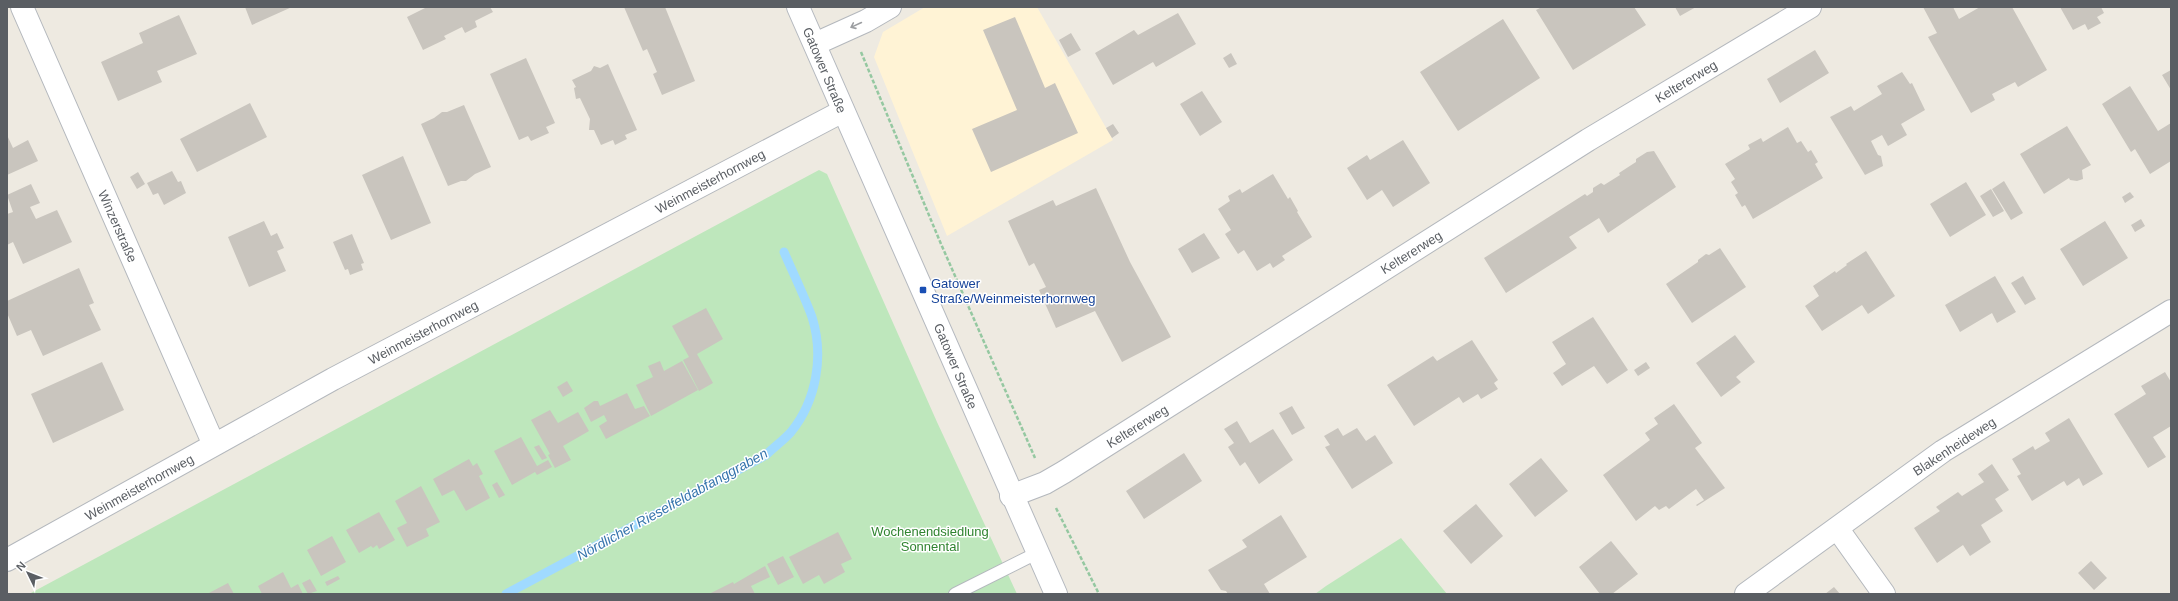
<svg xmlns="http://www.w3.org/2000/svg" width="2178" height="601" font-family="Arial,sans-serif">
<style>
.commercial{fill:#fff3d5}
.green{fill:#bee7bc}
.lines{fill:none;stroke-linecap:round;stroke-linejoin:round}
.stream{stroke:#a0daff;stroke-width:9}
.building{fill:#c9c5be}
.lane-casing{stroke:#b4b8bd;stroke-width:14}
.street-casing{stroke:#b4b8bd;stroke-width:24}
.secondary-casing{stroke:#b5b9bf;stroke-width:24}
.path{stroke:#95c8a1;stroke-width:2.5;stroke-dasharray:4 2;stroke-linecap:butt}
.lane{stroke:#fff;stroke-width:12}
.street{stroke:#fff;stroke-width:22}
.secondary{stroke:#fff;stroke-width:22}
.oneway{stroke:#9c9ea1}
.transit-dot{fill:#1a4fb4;stroke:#fff;stroke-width:1.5}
.labels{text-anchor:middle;stroke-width:3;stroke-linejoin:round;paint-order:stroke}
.street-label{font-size:13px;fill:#5a5e63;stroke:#fff}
.transit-label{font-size:13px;fill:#164399;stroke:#fff;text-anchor:start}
.park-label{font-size:13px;fill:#308430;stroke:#fff}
.water-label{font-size:14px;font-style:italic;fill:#3675ad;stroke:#fff}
</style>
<rect width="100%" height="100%" fill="#eeeae1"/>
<path class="commercial" d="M 925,7 L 1037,7 L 1113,140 L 947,236 L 874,57 L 883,32 Z"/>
<path class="green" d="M 819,170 L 827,174 L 937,422 L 1017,594 L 29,594 Z
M 1401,538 L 1447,594 L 1315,594 L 1326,586 Z"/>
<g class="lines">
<path class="stream" d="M 506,594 L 766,455 C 774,447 784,440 791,432 C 817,400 824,355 812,317 C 804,295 793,273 784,252"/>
</g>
<path class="building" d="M 245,7 L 292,7 L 252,25 Z
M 427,7 L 490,7 L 493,12 L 475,21 L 477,27 L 465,33 L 462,27 L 444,36 L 446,39 L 423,50 L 407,17 Z
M 624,7 L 665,7 L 695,81 L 662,95 L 653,74 L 657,72 L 647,49 L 643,51 Z
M 1542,7 L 1634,7 L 1646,25 L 1573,70 L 1536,10 Z
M 1675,7 L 1696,7 L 1680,16 Z
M 1923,7 L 1953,7 L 1959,19 L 1980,7 L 2012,7 L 2047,70 L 2018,87 L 2015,82 L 1992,94 L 1995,100 L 1971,113 L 1928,37 L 1937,33 Z
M 2060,7 L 2101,7 L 2104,13 L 2097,17 L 2101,23 L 2088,30 L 2085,24 L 2073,30 Z
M 1178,13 L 1196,44 L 1156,67 L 1153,62 L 1113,85 L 1095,53 L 1134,30 L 1138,35 Z
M 179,15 L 197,54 L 157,71 L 162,82 L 118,101 L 101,62 L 143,43 L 139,33 Z
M 1015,17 L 1045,88 L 1055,83 L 1078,133 L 991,172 L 972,129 L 1017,110 L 983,30 Z
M 1503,19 L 1540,78 L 1458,131 L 1420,72 Z
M 1071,33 L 1081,50 L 1068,57 L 1059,40 Z
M 1815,50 L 1829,73 L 1780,103 L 1767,79 Z
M 1231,53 L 1237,64 L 1229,68 L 1223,58 Z
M 526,58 L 555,123 L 546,127 L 549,133 L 531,141 L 528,136 L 519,140 L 490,74 Z
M 608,64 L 637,130 L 625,135 L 627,139 L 615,145 L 613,140 L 601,145 L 594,130 L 589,130 L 590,119 L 580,98 L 576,99 L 574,88 L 576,87 L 572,80 L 591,71 L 594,66 L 600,68 Z
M 2171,70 L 2171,90 L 2162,75 Z
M 1902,72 L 1910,84 L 1912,83 L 1925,110 L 1901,124 L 1907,135 L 1888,146 L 1882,135 L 1871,141 L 1878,155 L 1881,156 L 1883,166 L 1865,175 L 1830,117 L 1851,106 L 1854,111 L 1882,94 L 1877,86 Z
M 2130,86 L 2158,131 L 2171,123 L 2171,161 L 2150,174 L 2135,149 L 2131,152 L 2102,104 Z
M 1202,91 L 1222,122 L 1200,136 L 1180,104 Z
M 250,103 L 267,137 L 197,172 L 180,139 Z
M 464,105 L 491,167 L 475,174 L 466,181 L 461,181 L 448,186 L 421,124 L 434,118 L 442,112 L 447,112 Z
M 1113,124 L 1119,133 L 1112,138 L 1106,128 Z
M 2067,126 L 2091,165 L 2082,170 L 2083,179 L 2077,181 L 2070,180 L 2069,178 L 2044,194 L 2020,154 Z
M 1788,127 L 1797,143 L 1801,141 L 1808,152 L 1811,150 L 1818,162 L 1815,164 L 1823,178 L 1753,219 L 1745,205 L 1742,207 L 1735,195 L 1738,193 L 1731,182 L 1735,179 L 1725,164 L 1750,149 L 1748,145 L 1761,138 L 1763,142 Z
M 7,135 L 13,148 L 28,140 L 38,161 L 7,175 Z
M 1403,140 L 1430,183 L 1393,207 L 1382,190 L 1367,200 L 1347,168 L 1367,155 L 1370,160 Z
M 1654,151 L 1676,187 L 1608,233 L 1599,218 L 1569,237 L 1577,248 L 1506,293 L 1484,258 L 1585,194 L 1587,196 L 1593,192 L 1593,188 L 1601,183 L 1604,185 L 1620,175 L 1619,173 L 1636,162 L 1636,159 L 1647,152 Z
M 403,156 L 431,223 L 391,240 L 362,175 Z
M 172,171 L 178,182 L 181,181 L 186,193 L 164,205 L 158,193 L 153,195 L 147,183 Z
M 138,172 L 145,184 L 137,189 L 130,177 Z
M 1273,174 L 1288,199 L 1290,197 L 1298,211 L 1297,212 L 1312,237 L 1282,256 L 1285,260 L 1273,268 L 1270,263 L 1257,271 L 1244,250 L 1238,254 L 1225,234 L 1231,230 L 1218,209 L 1230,201 L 1228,196 L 1240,189 L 1242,193 Z
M 2004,181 L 2023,213 L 2011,220 L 1992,189 Z
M 1966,182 L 1986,215 L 1950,237 L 1930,204 Z
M 31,184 L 40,203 L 30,207 L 36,219 L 57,210 L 72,242 L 23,264 L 13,242 L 7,245 L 7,214 L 13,212 L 7,195 Z
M 1096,188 L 1130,262 L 1171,337 L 1122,362 L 1095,311 L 1056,328 L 1039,290 L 1046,287 L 1034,263 L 1029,266 L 1008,221 L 1053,200 L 1056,206 Z
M 1991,189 L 2004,211 L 1993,217 L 1980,196 Z
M 2130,192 L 2134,197 L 2125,203 L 2122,197 Z
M 2141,219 L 2145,226 L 2135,232 L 2131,225 Z
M 264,221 L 271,236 L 277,233 L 284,248 L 277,251 L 286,271 L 249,287 L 228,237 Z
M 2105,221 L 2128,258 L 2083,286 L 2060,249 Z
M 1204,233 L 1220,258 L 1192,273 L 1178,249 Z
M 352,234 L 364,263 L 361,264 L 363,270 L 350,275 L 348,269 L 345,270 L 333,242 Z
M 1720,248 L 1746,287 L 1692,323 L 1666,284 L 1698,262 L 1698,260 L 1706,254 L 1709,255 Z
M 1866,251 L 1895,296 L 1868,314 L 1862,305 L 1822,331 L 1805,306 L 1819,296 L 1813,286 L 1835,271 L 1836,273 L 1847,265 L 1846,264 Z
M 79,268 L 94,303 L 89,305 L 101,330 L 43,356 L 31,330 L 17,336 L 7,313 L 7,301 Z
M 1995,276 L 2016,312 L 1997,323 L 1992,313 L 1960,332 L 1945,305 Z
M 2023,276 L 2036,299 L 2025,305 L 2011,283 Z
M 706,308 L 723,339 L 697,354 L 713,383 L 699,391 L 683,360 L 689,357 L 672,326 Z
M 1593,317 L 1628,370 L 1607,384 L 1594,366 L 1562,386 L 1553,373 L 1566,364 L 1552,342 Z
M 1735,335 L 1755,362 L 1736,377 L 1741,382 L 1721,397 L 1696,363 Z
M 1472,340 L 1498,380 L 1494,383 L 1498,389 L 1481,399 L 1478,394 L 1463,403 L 1459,397 L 1414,426 L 1387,385 L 1433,356 L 1437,361 Z
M 660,361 L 664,371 L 682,361 L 698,390 L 651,416 L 636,385 L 653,377 L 648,366 Z
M 102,362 L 124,410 L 53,443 L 31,394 Z
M 1646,362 L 1650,368 L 1638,376 L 1634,370 Z
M 2165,372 L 2171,382 L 2171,426 L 2153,437 L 2166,457 L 2148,468 L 2114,414 L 2146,394 L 2141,386 Z
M 567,381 L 573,391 L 563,397 L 557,387 Z
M 627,393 L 635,409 L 644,406 L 650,416 L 606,439 L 599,426 L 607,421 L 604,415 L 591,422 L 584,408 L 594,401 L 598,401 L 600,406 Z
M 1674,404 L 1702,443 L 1695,448 L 1725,488 L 1697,506 L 1696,505 L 1704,500 L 1696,489 L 1669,509 L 1666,506 L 1659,510 L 1655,506 L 1636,521 L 1603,475 L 1650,440 L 1645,433 L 1658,424 L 1654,418 Z
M 1292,406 L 1305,428 L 1292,435 L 1279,413 Z
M 550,410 L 558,423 L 578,412 L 589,431 L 563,446 L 571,460 L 555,468 L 548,455 L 550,454 L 531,420 Z
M 2069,418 L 2103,474 L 2083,486 L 2079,478 L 2067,486 L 2064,481 L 2032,501 L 2017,476 L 2021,474 L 2012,459 L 2033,446 L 2035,450 L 2050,441 L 2045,433 Z
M 1237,421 L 1250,443 L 1273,429 L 1293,460 L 1259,484 L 1245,462 L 1240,466 L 1228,447 L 1234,443 L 1224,429 Z
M 1338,428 L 1343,436 L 1357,428 L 1366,441 L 1375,435 L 1393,463 L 1352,489 L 1325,447 L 1330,445 L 1324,436 Z
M 521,437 L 537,466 L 548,460 L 552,467 L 537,475 L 535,472 L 512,485 L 494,451 Z
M 539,445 L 547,458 L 542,460 L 534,447 Z
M 1184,453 L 1202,481 L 1144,519 L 1126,491 Z
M 1541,458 L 1568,491 L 1535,517 L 1509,484 Z
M 469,459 L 473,466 L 477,463 L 483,474 L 479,476 L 490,498 L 466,511 L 454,490 L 442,496 L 433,479 Z
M 1992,464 L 2009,490 L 1995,499 L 2003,511 L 1981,525 L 1991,542 L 1970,556 L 1963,545 L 1937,563 L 1914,528 L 1940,511 L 1936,507 L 1958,492 L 1962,496 L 1984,482 L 1978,474 Z
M 497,482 L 505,495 L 499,498 L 492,485 Z
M 421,486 L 440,522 L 426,529 L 429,536 L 407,547 L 397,528 L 407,523 L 395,501 Z
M 1476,504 L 1503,536 L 1471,564 L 1443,531 Z
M 379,512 L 395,540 L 379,549 L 377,545 L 373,548 L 371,546 L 359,553 L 346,530 Z
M 1281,515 L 1307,557 L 1264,584 L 1270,594 L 1228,594 L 1226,591 L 1221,590 L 1208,570 L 1247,547 L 1242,540 Z
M 838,532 L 852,559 L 841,564 L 845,572 L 824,584 L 819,575 L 803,584 L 789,557 Z
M 332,536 L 346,562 L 321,576 L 307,550 Z
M 1611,541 L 1638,574 L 1612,594 L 1600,594 L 1579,567 Z
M 783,556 L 794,577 L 778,585 L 767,564 Z
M 2091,561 L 2107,578 L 2094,590 L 2078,573 Z
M 765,566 L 770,577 L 751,586 L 755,594 L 709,594 L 733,582 L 734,584 Z
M 283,572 L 291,588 L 298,584 L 303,594 L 262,594 L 258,586 Z
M 338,576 L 340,579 L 327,586 L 325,582 Z
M 310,579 L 317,591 L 308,594 L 302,583 Z
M 228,583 L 234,594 L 207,594 Z
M 1834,587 L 1840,594 L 1825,594 Z"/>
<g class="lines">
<g class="lane-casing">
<path id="lane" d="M 955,594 L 1037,553"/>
</g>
<g class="street-casing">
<path id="street" d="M 22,7 L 214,445
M 815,44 L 866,21 L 890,7
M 1011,496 L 1045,483 L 1064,472 L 1588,140 L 1810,7
M 1837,528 L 1884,594
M 7,560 L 333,379 L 843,111
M 1746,594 L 1943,451 L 2171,311"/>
</g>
<g class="secondary-casing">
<path id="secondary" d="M 798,7 L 1056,594"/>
</g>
<path class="path" d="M 861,52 L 941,244 L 1035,458
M 1056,508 L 1099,594"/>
<use href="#lane" class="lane"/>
<use href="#street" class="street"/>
<use href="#secondary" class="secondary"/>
</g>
<defs><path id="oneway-shaft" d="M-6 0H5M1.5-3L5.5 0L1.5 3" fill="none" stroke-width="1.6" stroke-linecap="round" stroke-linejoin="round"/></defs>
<use class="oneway" href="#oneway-shaft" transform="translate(856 25) rotate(155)"/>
<rect class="transit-dot" x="919" y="286" width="8" height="8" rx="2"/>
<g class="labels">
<g class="street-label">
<text transform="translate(825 70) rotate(67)" y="5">Gatower Straße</text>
<text transform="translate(1686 81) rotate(-31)" y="5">Keltererweg</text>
<text transform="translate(710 181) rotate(-28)" y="5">Weinmeisterhornweg</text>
<text transform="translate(118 226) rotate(66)" y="5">Winzerstraße</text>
<text transform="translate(1411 252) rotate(-32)" y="5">Keltererweg</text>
<text transform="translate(423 332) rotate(-28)" y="5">Weinmeisterhornweg</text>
<text transform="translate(956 366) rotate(67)" y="5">Gatower Straße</text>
<text transform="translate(1137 426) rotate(-32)" y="5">Keltererweg</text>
<text transform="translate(1954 446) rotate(-33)" y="5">Blakenheideweg</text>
<text transform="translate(139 487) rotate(-29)" y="5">Weinmeisterhornweg</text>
</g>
<g class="transit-label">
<text x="931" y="288">Gatower<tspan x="931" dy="15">Straße/Weinmeisterhornweg</tspan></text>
</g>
<g class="park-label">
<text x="930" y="536">Wochenendsiedlung<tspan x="930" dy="15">Sonnental</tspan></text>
</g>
<g class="water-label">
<text transform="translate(672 504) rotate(-29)" y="5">Nördlicher Rieselfeldabfanggraben</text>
</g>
</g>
<rect width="2178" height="601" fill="none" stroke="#5a5e63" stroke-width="16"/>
<g transform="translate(28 573) rotate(313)" stroke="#ffffff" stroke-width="3" paint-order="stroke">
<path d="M0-3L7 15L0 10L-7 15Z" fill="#5a5e63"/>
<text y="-6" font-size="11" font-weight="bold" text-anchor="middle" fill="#5a5e63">N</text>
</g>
</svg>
